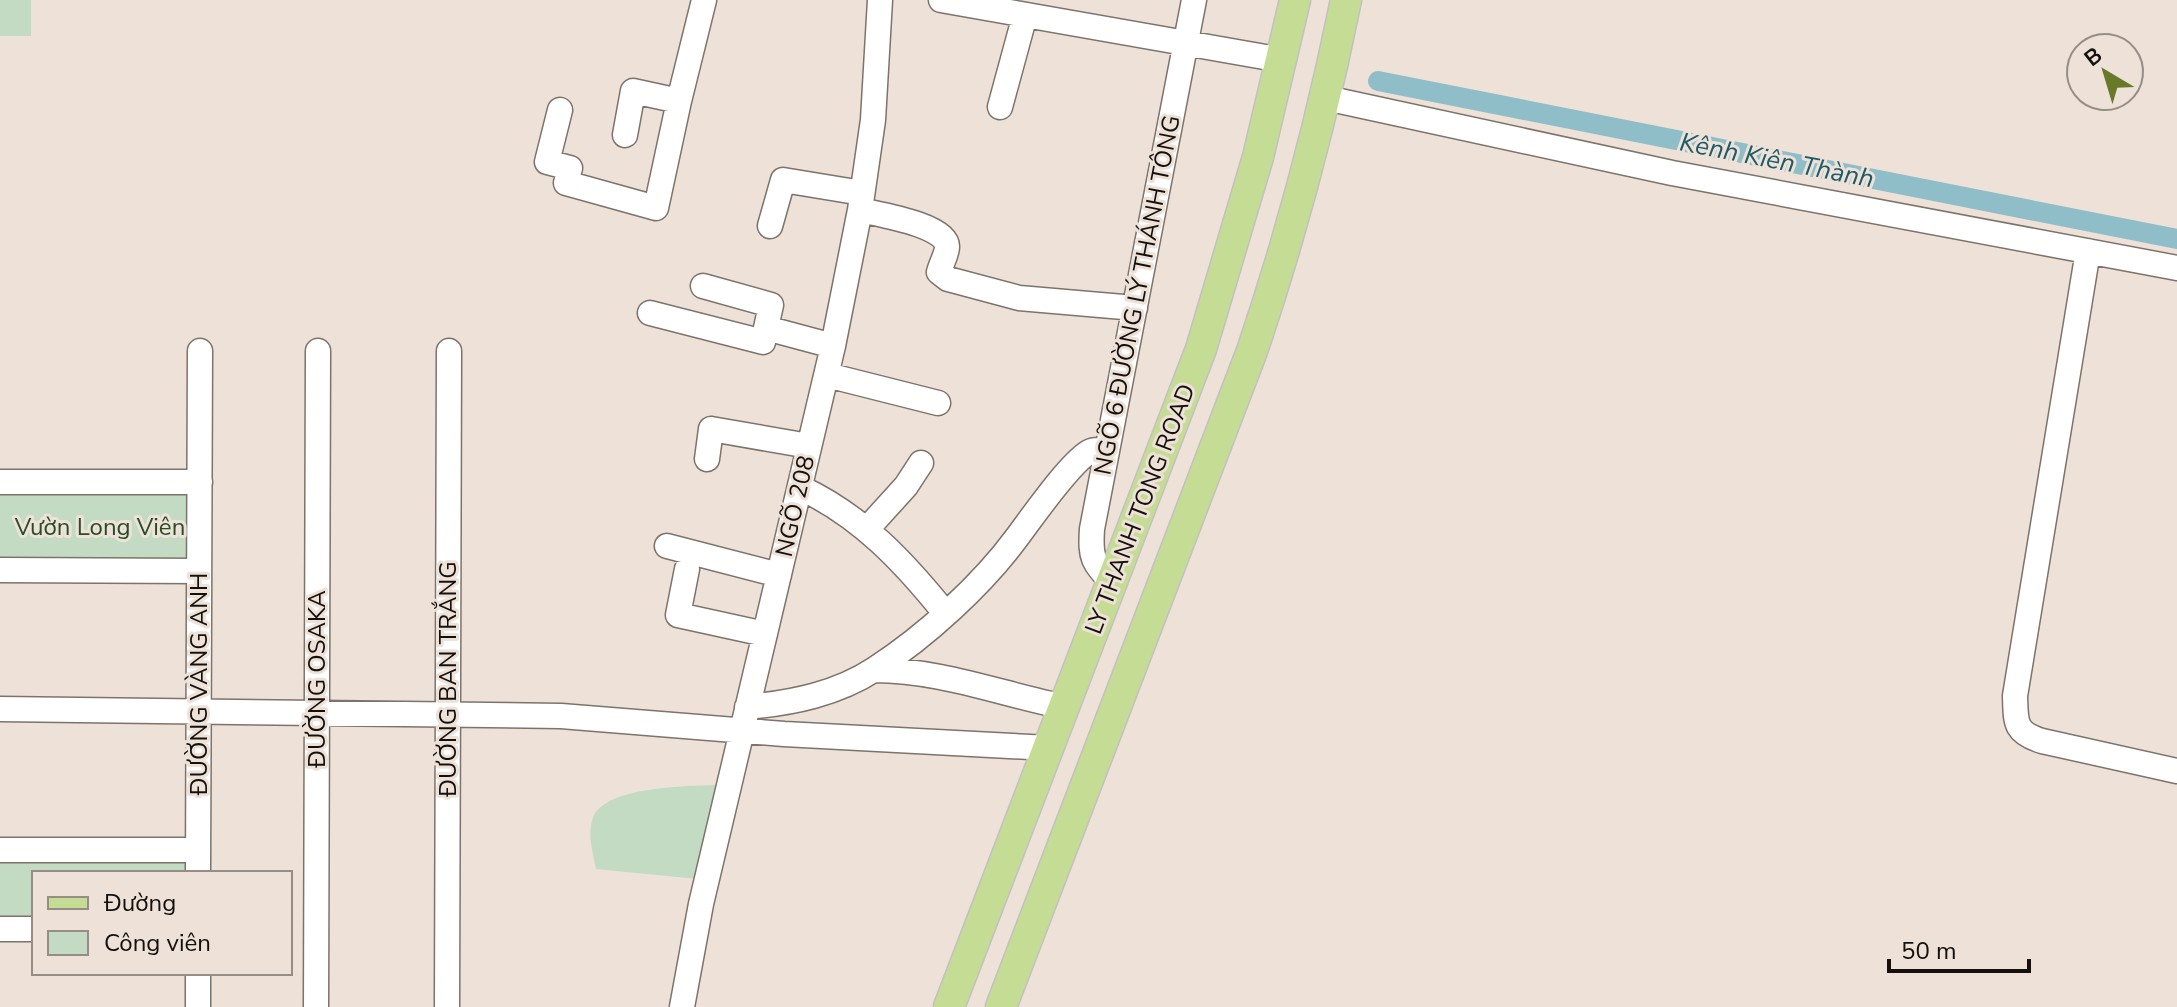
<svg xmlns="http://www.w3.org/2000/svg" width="2177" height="1007" font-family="'Nunito Sans',sans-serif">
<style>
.green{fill:#c2dbc2}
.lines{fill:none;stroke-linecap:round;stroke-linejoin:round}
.canal{stroke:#8fbdc8;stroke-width:20}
.minor-casing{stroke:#7d736b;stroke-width:27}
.major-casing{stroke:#c2c1c0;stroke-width:33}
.minor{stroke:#fff;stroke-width:24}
.major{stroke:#c5dc94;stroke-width:30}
.labels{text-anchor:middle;stroke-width:6;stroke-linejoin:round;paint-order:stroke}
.street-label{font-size:24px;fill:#14100d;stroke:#ede1d8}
.park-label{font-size:24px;fill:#254e26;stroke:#ede1d8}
.water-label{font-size:26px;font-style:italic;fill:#1c5b67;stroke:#ede1d8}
</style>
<rect width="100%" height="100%" fill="#ede1d8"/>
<path class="green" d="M 0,0 L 31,0 L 31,36 L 0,36 Z
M 0,482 L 200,482 L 199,571 L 0,572 Z
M 717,785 L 698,879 L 596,869 C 593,853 587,834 593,818 C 604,786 689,786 717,785 Z
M 0,850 L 198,850 L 198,873 L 34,873 L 34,929 L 0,929 Z"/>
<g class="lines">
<path class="canal" d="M 1378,81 L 2177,239"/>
<g class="minor-casing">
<path id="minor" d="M 941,0 L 1282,60
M 1326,98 L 1672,173 L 2177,268
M 1000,107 L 1025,15
M 560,110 L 547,162 L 570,168 L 566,183 L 656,208 L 679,101 L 704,0
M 625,135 L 633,91 L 679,101
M 860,210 C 876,214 948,225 947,247 C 947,254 941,264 939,272 L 948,279 L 1019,298 L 1135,308
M 770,226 L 783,180 L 862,193
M 2088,251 L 2015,696 C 2016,723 2014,732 2042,741 L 2177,771
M 703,286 L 771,305 L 766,328
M 650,313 L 763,342 L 766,328 L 833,346
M 827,375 L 938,403
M 707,459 L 711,429 L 809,446
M 0,482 L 200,482
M 801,488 C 861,516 904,562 945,613
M 867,529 L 906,486 L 921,463
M 667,546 L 779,575
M 687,569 L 678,615 L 765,634
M 0,570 L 199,571
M 1113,583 C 1093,562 1090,559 1092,529 L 1194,0
M 874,670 C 940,670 1001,694 1065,707
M 747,707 C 792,703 837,694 875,669 C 926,636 982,585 1018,536 C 1033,516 1069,464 1089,452 C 1095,449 1101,450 1107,451
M 0,709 L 561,716 L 784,734 L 1049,748
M 0,850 L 198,850
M 198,873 L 200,351
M 0,929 L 34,929
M 198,1007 L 198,973
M 316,1007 L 318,351
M 447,1007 L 449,351
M 682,1007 L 701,904 L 833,346 L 860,210 L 873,120 L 880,0"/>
</g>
<g class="major-casing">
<path id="major" d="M 949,1007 L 1201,349 L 1258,157 L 1295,0
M 1001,1007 L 1252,351 C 1291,236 1322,119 1346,0"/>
</g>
<use href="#minor" class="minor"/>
<use href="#major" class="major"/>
</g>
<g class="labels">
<g class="street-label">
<text transform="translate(1137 295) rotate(-79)" y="8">NGÕ 6 ĐƯỜNG LÝ THÁNH TÔNG</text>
<text transform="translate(795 506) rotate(-77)" y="8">NGÕ 208</text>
<text transform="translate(1140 509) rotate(-69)" y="8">LY THANH TONG ROAD</text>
<text transform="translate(317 679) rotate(-90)" y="8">ĐƯỜNG OSAKA</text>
<text transform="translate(448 679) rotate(-90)" y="8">ĐƯỜNG BAN TRẮNG</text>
<text transform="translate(199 684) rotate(-90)" y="8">ĐƯỜNG VÀNG ANH</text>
</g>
<g class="park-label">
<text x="100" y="535">Vườn Long Viên</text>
</g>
<g class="water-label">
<text transform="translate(1777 160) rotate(11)" y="9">Kênh Kiên Thành</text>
</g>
</g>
<rect x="32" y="871" width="260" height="104" fill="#ede1d8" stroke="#968d87" stroke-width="2"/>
<rect x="48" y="897" width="40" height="12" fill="#c5dc94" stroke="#968d87" stroke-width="2"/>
<text x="104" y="911" font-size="24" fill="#14100d">Đường</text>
<rect x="48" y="931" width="40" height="24" fill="#c2dbc2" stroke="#968d87" stroke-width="2"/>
<text x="104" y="951" font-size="24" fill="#14100d">Công viên</text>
<g transform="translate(2105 72) rotate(322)"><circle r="38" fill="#ede1d8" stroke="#968d87" stroke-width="2"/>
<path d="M0-6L14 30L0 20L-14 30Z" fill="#687a29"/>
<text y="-12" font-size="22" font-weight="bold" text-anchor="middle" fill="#14100d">B</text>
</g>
<path d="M1889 959v12h140v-12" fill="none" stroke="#14100d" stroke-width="4"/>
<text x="1901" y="959" font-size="24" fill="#14100d" stroke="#ede1d8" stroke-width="6" paint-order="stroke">50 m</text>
</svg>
